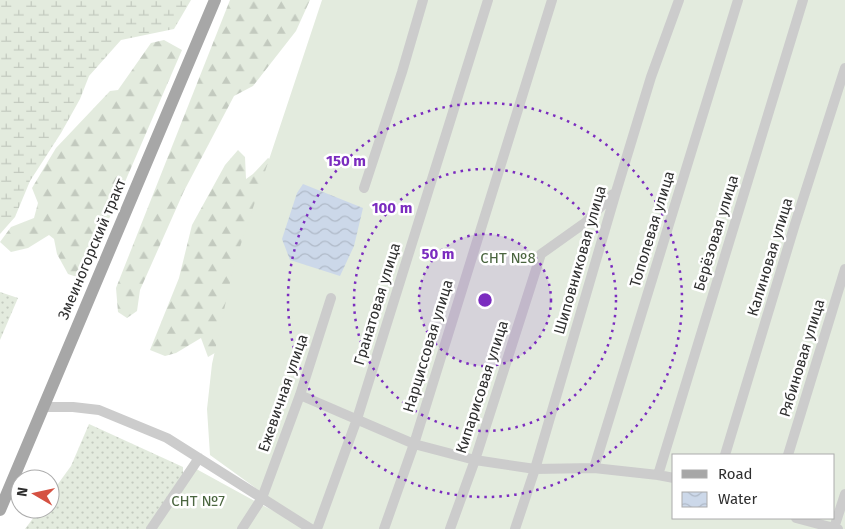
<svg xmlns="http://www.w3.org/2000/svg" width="845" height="529" font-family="'Fira Sans',sans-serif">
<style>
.grass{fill:url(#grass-dots)}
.forest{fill:url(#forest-firs)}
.wetland{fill:url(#wetland-marsh)}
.garden{fill:#e3ebde;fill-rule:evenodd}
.water{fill:url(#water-waves)}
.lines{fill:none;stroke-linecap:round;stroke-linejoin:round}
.minor{stroke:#ccc;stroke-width:10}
.major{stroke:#a7a7a7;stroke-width:12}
.ring{fill:none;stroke:#7b2cbf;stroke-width:2.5;stroke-dasharray:2.5 5}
.labels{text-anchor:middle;stroke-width:5;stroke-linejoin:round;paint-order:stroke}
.street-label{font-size:15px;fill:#2f2f2f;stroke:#fff}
.park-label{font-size:15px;fill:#4b6640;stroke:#fff}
.centre{fill:#7b2cbf;stroke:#fff;stroke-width:2.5}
.ring-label{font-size:15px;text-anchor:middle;font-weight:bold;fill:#7b2cbf;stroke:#fff;stroke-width:5;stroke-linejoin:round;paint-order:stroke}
</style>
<defs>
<pattern id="grass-dots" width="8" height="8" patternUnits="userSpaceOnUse" patternTransform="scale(1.25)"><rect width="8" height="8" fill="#e3ebde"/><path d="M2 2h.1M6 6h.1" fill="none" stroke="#c3cabf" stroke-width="1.8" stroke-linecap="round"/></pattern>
<pattern id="forest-firs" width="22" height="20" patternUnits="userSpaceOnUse" patternTransform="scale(1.25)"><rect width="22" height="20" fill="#e3ebde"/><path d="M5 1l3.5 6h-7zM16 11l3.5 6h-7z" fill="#c3cabf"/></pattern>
<pattern id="wetland-marsh" width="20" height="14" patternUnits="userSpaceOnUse" patternTransform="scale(1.25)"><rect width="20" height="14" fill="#e3ebde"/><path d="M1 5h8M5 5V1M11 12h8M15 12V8" fill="none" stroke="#c3cabf"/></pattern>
<pattern id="water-waves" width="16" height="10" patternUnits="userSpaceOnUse" patternTransform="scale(1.25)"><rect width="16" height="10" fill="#ccd8e9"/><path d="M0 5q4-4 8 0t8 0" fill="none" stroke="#b0bac8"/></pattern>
</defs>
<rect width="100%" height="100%" fill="#fff"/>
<path class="grass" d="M 0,292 L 18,298 L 0,340 Z
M 89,424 L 183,467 L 183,474 L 149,529 L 25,529 L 40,509 L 50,509 L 50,495 L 71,466 Z"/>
<path class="forest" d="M 230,0 L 310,0 L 296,31 L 253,86 L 234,96 L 184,191 L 140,290 L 137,311 L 127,318 L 118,312 L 116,288 Z
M 164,40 L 182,50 L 83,279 L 68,274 L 57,254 L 54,239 L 49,235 L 28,248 L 11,252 L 0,242 L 11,227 L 34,218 L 38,203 L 32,188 L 56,148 L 110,91 L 118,90 L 151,43 Z
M 238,150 L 245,157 L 246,179 L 253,174 L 268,158 L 299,177 L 225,347 L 208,357 L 201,338 L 176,353 L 165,356 L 150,350 L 179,278 L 192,225 L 225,165 Z"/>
<path class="wetland" d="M 0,0 L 191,0 L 174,29 L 121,40 L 89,76 L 80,99 L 61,133 L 30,181 L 15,217 L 0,234 Z"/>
<path class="garden" d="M 322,0 L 845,0 L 845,529 L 312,529 L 210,455 L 207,409 L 212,364 L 234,265 ZM 674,455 L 834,455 L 834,518 L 674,518 Z
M 189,465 L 264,506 L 310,529 L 150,529 Z"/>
<path class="water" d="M 303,184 L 363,208 L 354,246 L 340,276 L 290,260 L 282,239 L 297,193 Z"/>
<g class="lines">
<path class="minor" d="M 364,188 L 402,72 L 423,0
M 300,395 L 414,444 L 475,460 L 535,469 L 594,468 L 658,475 L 674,478
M 43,407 L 73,407 L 99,410 L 167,438 L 311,529
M 725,455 L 795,224 L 845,68
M 788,455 L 845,269
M 594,468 L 738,0
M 658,475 L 803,0
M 796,518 L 838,529
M 834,528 L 845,494
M 151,529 L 199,458
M 242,529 L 262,498 L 300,395 L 331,298
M 317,529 L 357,419 L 488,0
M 384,529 L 414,444 L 552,0
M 450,529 L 475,460 L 541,254 L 586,222 L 613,194
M 515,529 L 535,469 L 616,192 L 651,77 L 679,0"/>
<path class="major" d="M 0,510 L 215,0"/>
</g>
<circle cx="485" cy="300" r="66" fill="#7b2cbf" fill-opacity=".12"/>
<g class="ring">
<circle cx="485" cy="300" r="66"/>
<circle cx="485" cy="300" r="131"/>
<circle cx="485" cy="300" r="197"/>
</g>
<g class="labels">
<g class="street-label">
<text transform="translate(652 229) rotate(-73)" y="5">Тополевая улица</text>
<text transform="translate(716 233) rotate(-73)" y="5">Берёзовая улица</text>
<text transform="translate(92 249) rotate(-67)" y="5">Змеиногорский тракт</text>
<text transform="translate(770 257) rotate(-73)" y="5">Калиновая улица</text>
<text transform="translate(580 260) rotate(-74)" y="5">Шиповниковая улица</text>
<text transform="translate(377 304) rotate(-73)" y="5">Гранатовая улица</text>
<text transform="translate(428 346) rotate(-73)" y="5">Нарциссовая улица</text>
<text transform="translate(802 358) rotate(-73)" y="5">Рябиновая улица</text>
<text transform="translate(482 387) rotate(-72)" y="5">Кипарисовая улица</text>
<text transform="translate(283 393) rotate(-71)" y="5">Ежевичная улица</text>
</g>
<g class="park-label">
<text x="508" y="263">СНТ №8</text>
<text x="198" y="506">СНТ №7</text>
</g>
</g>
<circle cx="485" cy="300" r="8" class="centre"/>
<g class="ring-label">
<text x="346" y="166">150 m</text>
<text x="392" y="213">100 m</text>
<text x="438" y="259">50 m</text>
</g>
<rect x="672" y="454" width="162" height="65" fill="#ffffff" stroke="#acacac"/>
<rect x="682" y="470" width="25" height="8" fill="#a7a7a7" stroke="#acacac"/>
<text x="718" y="479" font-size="15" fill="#2f2f2f">Road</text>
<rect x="682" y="492" width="25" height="15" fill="url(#water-waves)" stroke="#acacac"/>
<text x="718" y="504" font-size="15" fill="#2f2f2f">Water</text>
<g transform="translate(35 494) rotate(279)"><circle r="24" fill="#ffffff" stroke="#acacac"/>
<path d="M0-4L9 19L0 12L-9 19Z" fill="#d55142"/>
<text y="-8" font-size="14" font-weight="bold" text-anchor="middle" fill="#2f2f2f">N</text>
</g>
</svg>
